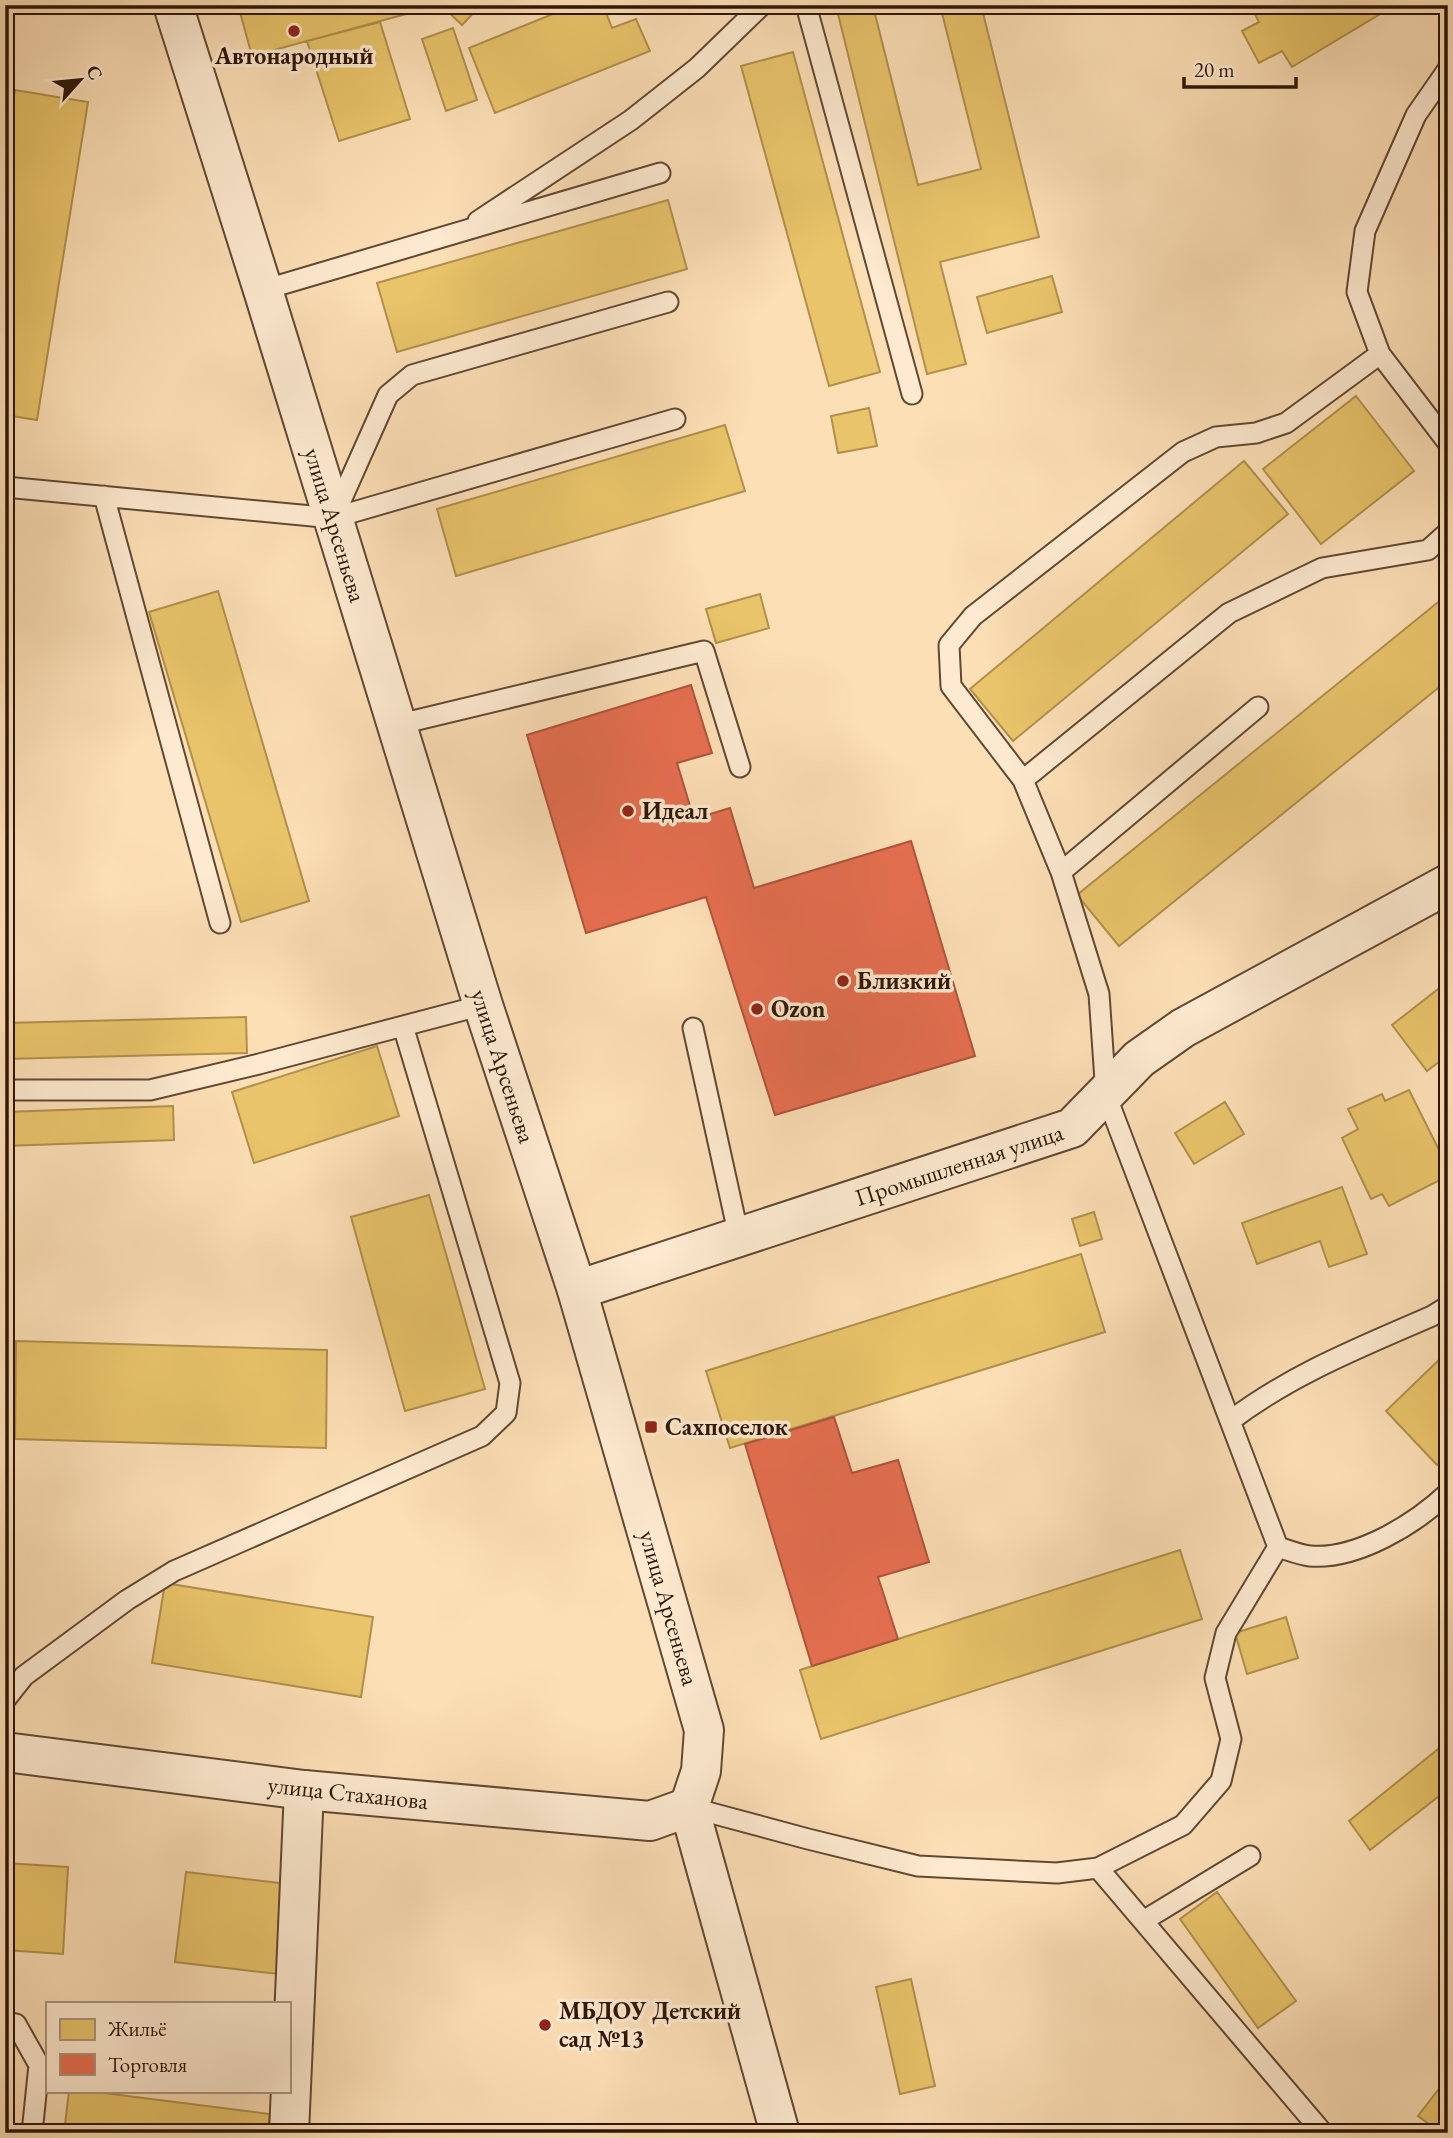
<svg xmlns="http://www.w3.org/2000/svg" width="1453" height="2138" font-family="'EB Garamond',serif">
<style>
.homes{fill:#e9c46a;stroke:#b1904c;stroke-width:2}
.shops{fill:#e76f51;stroke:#af543b;stroke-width:2}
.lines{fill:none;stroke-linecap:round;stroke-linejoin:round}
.service-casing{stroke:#614833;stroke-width:23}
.minor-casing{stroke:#614833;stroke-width:42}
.tertiary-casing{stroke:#614833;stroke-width:42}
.service{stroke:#feead0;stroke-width:19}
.minor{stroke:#feead0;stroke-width:38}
.tertiary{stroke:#feead0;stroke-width:38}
.poi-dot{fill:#8f2418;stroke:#feead0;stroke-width:2.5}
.labels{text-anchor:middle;stroke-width:7;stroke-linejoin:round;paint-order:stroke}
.poi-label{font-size:24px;font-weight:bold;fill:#2d1507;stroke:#feead0;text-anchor:start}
.street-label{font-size:24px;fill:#2d1507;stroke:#feead0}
</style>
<rect width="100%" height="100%" fill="#fddfb6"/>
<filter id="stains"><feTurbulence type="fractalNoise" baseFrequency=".00286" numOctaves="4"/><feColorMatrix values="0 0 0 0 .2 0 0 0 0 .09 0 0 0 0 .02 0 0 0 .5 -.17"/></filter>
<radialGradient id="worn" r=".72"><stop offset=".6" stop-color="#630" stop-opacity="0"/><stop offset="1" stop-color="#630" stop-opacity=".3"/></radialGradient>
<path class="homes" d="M 238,5 L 439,5 L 252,56 Z
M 441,5 L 481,5 L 462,25 Z
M 575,5 L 603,5 L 612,28 L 636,19 L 650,51 L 495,113 L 469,48 Z
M 940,5 L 981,5 L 1039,237 L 940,262 L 966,364 L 927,374 L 838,14 L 873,6 L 918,185 L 981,169 Z
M 1250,5 L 1382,5 L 1385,11 L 1292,67 L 1282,51 L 1259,63 L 1242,31 L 1259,22 Z
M 380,22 L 410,119 L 339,141 L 307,41 Z
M 453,28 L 477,100 L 446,111 L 422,39 Z
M 793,52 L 880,372 L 829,386 L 741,66 Z
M 15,90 L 88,102 L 37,420 L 5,415 L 5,149 Z
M 668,200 L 687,269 L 397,352 L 377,283 Z
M 1052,276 L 1062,312 L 987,333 L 977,297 Z
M 1356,396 L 1414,471 L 1321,544 L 1263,469 Z
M 869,408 L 877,446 L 838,453 L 831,416 Z
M 725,425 L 745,491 L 456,576 L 437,509 Z
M 1244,461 L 1288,514 L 1013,741 L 970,689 Z
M 218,591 L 309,901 L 241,922 L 149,612 Z
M 760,594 L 769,628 L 716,643 L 706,609 Z
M 1448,594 L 1448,680 L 1119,946 L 1077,895 Z
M 5,630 L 12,630 L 13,964 L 5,964 Z
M 1447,982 L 1448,1055 L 1427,1071 L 1392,1025 Z
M 246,1017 L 247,1053 L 5,1059 L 5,1023 Z
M 377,1046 L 399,1116 L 254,1163 L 232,1092 Z
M 1409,1090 L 1448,1168 L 1448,1176 L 1389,1206 L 1382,1194 L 1371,1199 L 1342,1138 L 1358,1129 L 1348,1109 L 1382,1094 L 1385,1101 Z
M 1225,1102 L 1244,1134 L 1194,1164 L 1175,1133 Z
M 173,1106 L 174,1140 L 5,1146 L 5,1112 Z
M 1342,1187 L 1367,1254 L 1329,1267 L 1320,1241 L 1257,1264 L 1242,1223 Z
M 429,1195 L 485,1389 L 405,1411 L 351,1217 Z
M 1094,1212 L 1102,1239 L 1080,1246 L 1072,1219 Z
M 1081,1254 L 1105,1332 L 730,1448 L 706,1371 Z
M 16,1341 L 327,1350 L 326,1448 L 15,1439 Z
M 1448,1351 L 1448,1455 L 1437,1465 L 1386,1411 Z
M 5,1391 L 10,1392 L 10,1489 L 5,1489 Z
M 1180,1550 L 1202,1619 L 821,1739 L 800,1670 Z
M 165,1583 L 373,1617 L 361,1697 L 152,1663 Z
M 1286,1617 L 1298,1658 L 1247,1674 L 1235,1633 Z
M 1448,1741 L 1448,1789 L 1370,1850 L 1349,1821 Z
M 5,1863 L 68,1867 L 63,1954 L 5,1950 Z
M 186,1872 L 288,1884 L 278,1974 L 175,1962 Z
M 1217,1892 L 1296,2001 L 1258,2028 L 1180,1919 Z
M 911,1979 L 935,2086 L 900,2094 L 876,1987 Z
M 1448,2077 L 1448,2133 L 1441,2133 L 1418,2116 Z
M 69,2091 L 88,2091 L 270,2114 L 267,2133 L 64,2133 Z"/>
<path class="shops" d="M 691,685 L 712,753 L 677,763 L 694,819 L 730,808 L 754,888 L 911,841 L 975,1056 L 775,1115 L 706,897 L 586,933 L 527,735 Z
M 834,1417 L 852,1473 L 898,1460 L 929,1562 L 878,1577 L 898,1639 L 812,1666 L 745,1444 Z"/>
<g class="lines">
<g class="service-casing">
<path id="service" d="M 806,5 L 912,394
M 1448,69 L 1416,115 L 1365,231 L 1357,292 L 1380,354 L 1448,443
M 478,221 L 631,120 L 697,68 L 762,5
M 263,290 L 660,173
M 5,487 L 333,518 L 675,419
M 104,496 L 220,923
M 335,514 L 388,395 L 412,375 L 668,302
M 1258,707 L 1061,872 L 1023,780 L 1229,613 L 1322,568 L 1428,550 L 1448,532
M 396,725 L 704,651 L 740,767
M 1023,780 L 951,686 L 949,645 L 973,616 L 1183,452 L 1216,437 L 1256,433 L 1286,423 L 1380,354
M 1061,872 L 1099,994 L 1106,1095 L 1278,1547 C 1288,1550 1300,1555 1310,1556 C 1357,1560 1415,1524 1448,1493
M 693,1028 L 739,1237
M 5,1090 L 150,1090 L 259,1064 L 483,1005
M 1230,1421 C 1292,1374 1361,1347 1432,1316 L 1448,1306
M 5,1700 L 24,1676 L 127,1600 L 174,1571 L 482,1436 L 506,1413 L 510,1383 L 403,1026
M 689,1807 L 808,1839 L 918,1866 L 1057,1873 L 1098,1868 L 1183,1825 L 1221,1781 L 1231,1739 L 1215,1678 L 1226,1633 L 1278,1547
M 1098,1868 L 1323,2133
M 1143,1921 L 1250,1856
M 5,2022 L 16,2024 L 39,2065 L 32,2133"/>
</g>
<g class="minor-casing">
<path id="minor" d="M 577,1290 L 1072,1128 L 1139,1059 L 1183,1028 L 1448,884
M 689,1807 L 780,2133
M 289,2133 L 304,1790"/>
</g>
<g class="tertiary-casing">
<path id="tertiary" d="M 5,1752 L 304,1790 L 650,1821 L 689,1807 L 701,1771 L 704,1730 L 577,1290 L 483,1005 L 263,290 L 173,5"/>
</g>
<use href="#service" class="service"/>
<use href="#minor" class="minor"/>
<use href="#tertiary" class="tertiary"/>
</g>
<g class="poi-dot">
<circle cx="294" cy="31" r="7"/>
<circle cx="628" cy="811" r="7"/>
<circle cx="843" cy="981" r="7"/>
<circle cx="757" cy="1009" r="7"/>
<rect x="644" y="1420" width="14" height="14" rx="3.5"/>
<circle cx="545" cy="2025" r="7"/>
</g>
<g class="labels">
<g class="poi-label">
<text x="294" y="64" text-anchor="middle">Автонародный</text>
<text x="642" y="819">Идеал</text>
<text x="857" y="989">Близкий</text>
<text x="771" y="1017">Ozon</text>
<text x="665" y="1435">Сахпоселок</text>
<text x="559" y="2019">МБДОУ Детский<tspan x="559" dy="28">сад №13</tspan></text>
</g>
<g class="street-label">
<text transform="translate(335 525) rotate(73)" y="8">улица Арсеньева</text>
<text transform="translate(503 1066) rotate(72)" y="8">улица Арсеньева</text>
<text transform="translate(959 1165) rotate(-18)" y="8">Промышленная улица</text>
<text transform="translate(669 1608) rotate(74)" y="8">улица Арсеньева</text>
<text transform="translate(348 1793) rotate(6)" y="8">улица Стаханова</text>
</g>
</g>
<rect width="1453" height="2138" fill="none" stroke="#fddfb6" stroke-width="28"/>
<rect x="7" y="7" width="1439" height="2124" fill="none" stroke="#2d1507" stroke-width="3.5"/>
<rect x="14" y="14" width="1425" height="2110" fill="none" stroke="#2d1507" stroke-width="2"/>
<rect x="46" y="2002" width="245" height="91" fill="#feead0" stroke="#aa9580" stroke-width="2"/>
<rect x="60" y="2019" width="35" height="21" fill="#e9c46a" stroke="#aa9580" stroke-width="2"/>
<text x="108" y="2036" font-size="21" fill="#2d1507">Жильё</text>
<rect x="60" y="2054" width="35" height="21" fill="#e76f51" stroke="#aa9580" stroke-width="2"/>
<text x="108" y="2072" font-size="21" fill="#2d1507">Торговля</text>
<g transform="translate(80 80) rotate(63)" stroke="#feead0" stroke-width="5" paint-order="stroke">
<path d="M0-5L12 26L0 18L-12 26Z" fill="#2d1507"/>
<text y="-10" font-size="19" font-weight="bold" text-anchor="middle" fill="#2d1507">С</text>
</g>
<path d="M1184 77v10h112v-10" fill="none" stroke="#2d1507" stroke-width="3.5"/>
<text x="1194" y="77" font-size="21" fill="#2d1507" stroke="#feead0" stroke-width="5" paint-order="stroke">20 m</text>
<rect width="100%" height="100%" filter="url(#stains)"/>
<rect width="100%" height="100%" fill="url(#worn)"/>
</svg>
